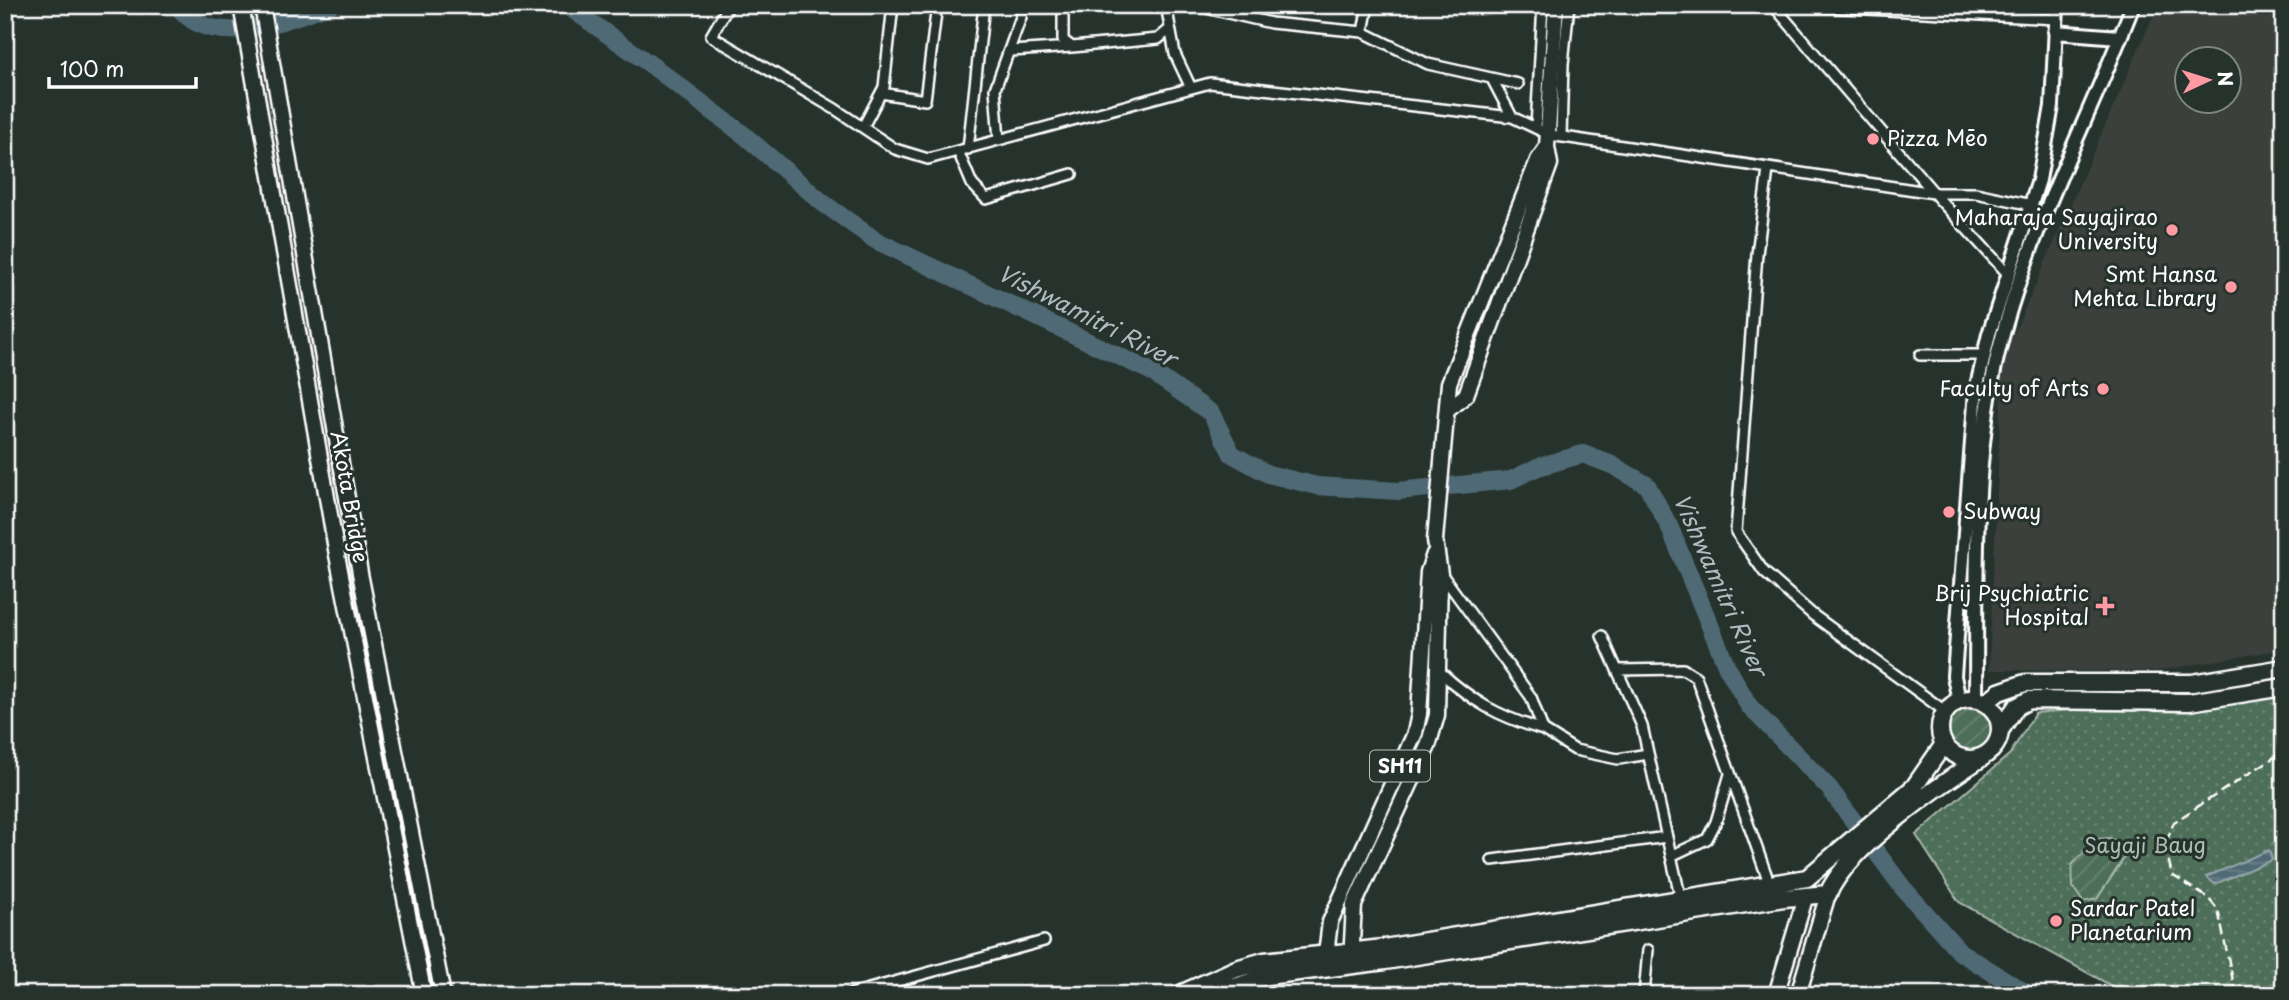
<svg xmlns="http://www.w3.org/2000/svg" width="2289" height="1000" font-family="'Playpen Sans',sans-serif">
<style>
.built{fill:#3a403e;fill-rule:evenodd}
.park{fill:url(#park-dots);stroke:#a6b6ac;stroke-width:2}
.garden{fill:url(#garden-furrows);stroke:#a6b6ac;stroke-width:2}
.water{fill:url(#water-rules);stroke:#96a6ac;stroke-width:2}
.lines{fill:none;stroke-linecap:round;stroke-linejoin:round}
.river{stroke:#506a75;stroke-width:18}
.street-casing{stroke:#fff;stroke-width:14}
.secondary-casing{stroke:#fff;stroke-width:18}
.primary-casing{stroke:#fff;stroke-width:19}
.highway-casing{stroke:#fff;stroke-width:21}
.street{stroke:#26332d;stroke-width:9}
.secondary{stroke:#26332d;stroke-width:12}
.primary{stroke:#26332d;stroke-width:14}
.highway{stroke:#26332d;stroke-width:16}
.rail{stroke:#fff;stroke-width:2.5;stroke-dasharray:10 5;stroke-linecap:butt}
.poi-dot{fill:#ff9aa2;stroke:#26332d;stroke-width:2.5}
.labels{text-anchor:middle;stroke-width:6;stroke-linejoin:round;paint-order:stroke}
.shield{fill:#26332d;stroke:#bec2c0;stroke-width:2}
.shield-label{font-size:19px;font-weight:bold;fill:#fff}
.poi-label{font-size:21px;fill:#fff;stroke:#26332d;text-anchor:end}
.street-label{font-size:21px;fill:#fff;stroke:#26332d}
.park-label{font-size:21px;fill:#afbeb4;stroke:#26332d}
.water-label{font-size:23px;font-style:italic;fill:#b0bcc1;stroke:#26332d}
</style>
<defs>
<pattern id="park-dots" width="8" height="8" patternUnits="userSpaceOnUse" patternTransform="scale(1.75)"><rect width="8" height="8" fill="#4e6e58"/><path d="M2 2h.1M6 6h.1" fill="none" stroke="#698471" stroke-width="1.8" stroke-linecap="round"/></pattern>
<pattern id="garden-furrows" width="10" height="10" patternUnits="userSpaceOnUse" patternTransform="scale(1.75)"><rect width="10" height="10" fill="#4e6e58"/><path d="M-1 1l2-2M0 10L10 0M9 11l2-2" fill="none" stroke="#698471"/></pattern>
<pattern id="water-rules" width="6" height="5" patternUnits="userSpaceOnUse" patternTransform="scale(1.75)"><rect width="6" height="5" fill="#506a75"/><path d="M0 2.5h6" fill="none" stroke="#6a808a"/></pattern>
</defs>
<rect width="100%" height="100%" fill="#26332d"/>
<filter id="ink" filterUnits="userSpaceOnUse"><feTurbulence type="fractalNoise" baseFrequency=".0143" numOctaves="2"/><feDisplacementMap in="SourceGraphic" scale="14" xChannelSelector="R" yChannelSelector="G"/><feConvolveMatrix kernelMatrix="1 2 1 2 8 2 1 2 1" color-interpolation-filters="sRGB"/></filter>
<g filter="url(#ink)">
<path class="built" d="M 2158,5 L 2284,5 L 2284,649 L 2156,671 L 1989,670 L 2003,359 ZM 2188,60 L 2230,60 L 2230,102 L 2188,102 Z"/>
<path class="park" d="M 2284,693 L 2284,995 L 2128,995 L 1959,902 L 1916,835 L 2010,754 L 2035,713 Z"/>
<path class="garden" d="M1948 731a22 22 0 1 1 44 0a22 22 0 1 1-44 0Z
M 2109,838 L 2130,849 L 2097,899 L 2083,902 L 2073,887 L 2072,865 L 2097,839 Z"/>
<path class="water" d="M 2269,850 L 2272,860 L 2215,884 L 2206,877 Z"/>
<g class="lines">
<path class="river" d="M 177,5 C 212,54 285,19 330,5
M 566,5 L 654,67 L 744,135 L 823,203 L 875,240 L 1152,372 L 1211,413 L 1232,454 L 1268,474 L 1317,486 L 1398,491 L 1511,480 L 1538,467 L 1583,454 L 1612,465 L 1647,485 L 1669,526 L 1727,667 L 1749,706 L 1829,788 L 1903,888 L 1960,952 L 2029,995"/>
<g class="street-casing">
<path id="street" d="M 729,5 L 711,36 L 835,109 L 895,149 L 928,159 L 1210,83 L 1512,117 L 1550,135 L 1934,193 L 1976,193 L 2032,205
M 1063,5 L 1063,40 L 1072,47 L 1158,39 L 1170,29
M 1166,5 L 1175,54 L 1191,88
M 1193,5 L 1271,23 L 1363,32
M 1368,5 L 1363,32 L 1428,64 L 1518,84
M 1773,5 L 1940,200 L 2008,274
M 1791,5 L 2056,19
M 1011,51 L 1072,47
M 1492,79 L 1512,117
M 881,93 L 925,100 L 937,5
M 863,127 L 884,87 L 893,5
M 1536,127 L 1543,5
M 1561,137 L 1563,64 L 1569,5
M 999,140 L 995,89 L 1021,17
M 968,149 L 984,5
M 958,151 L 972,184 L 986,199 L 1072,174
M 1768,170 L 1757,254 L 1736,532 L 1764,572 L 1813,615 L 1946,712
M 1920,355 L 1984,355
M 1440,572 L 1531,697 L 1543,730 L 1575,750 L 1618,759 L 1648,754
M 1602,636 L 1642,726 L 1681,900
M 1617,670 L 1683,669 L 1696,677 L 1770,885
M 1439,671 C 1474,703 1498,716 1543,730
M 1671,856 L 1707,839 L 1716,822 L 1730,774
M 1492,860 L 1667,837
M 847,995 L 1044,941
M 1644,995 L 1648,950"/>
</g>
<g class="secondary-casing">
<path id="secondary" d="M 2055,32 L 2119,37
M 1976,699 C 1977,590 1972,474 1995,366 C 2023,240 2087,125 2133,5
M 1959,701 L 1954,676 L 1956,649 L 1976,390 L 1989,334 L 2039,180 L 2052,106 L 2057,5"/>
</g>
<g class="primary-casing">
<path id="primary" d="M 241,5 L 337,555 L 424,995
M 262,5 L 360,573 L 443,995
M 1449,409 L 1466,395 L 1550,164 L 1547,147
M 1351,961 L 1354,905 L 1428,746 L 1437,715 L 1440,574 L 1435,540 L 1449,383 L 1538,160 L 1547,147 L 1556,5
M 1328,965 L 1326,954 L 1330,922 L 1415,733 L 1419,714 L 1428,572 L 1434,554
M 1776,995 L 1806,895
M 1798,995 L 1828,894"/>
</g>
<g class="highway-casing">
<path id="highway" d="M1940 729a30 30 0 1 1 60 0a30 30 0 1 1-60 0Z
M 1985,703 L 1999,692 L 2025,683 L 2192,683 L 2284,668
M 2001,729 L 2016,707 L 2029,700 L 2189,702 L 2284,687
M 1178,995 L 1236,969 L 1264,961 L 1384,948 L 1807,878 L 1914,787 L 1944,744
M 1212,995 L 1267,976 L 1385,961 L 1784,898 L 1828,894 C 1846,849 1941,784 1983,757"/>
</g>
<use href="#street" class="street"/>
<use href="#secondary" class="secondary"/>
<use href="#primary" class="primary"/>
<use href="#highway" class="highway"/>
<path class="rail" d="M 2236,995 L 2218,910 L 2208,898 L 2172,875 L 2165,845 L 2174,822 L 2284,751"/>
</g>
</g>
<g class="poi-dot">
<circle cx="1873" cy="139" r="7"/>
<circle cx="2172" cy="230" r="7"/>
<circle cx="2231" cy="287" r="7"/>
<circle cx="2103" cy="389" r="7"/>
<circle cx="1949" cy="512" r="7"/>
<path d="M2101.5 595.5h7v7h7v7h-7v7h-7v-7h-7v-7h7z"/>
<circle cx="2056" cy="921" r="7"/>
</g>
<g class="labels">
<rect class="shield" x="1370" y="750.5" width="60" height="31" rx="5"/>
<g class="shield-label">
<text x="1400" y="773">SH11</text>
</g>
<g class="poi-label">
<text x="1887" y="146" text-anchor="start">Pizza Mēo</text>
<text x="2158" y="225">Maharaja Sayajirao<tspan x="2158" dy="24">University</tspan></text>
<text x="2217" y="282">Smt Hansa<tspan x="2217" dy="24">Mehta Library</tspan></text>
<text x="2089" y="396">Faculty of Arts</text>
<text x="1963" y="519" text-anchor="start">Subway</text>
<text x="2089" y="601">Brij Psychiatric<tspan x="2089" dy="24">Hospital</tspan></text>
<text x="2070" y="916" text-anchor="start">Sardar Patel<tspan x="2070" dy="24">Planetarium</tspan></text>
</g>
<g class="street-label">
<text transform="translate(349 497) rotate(80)" y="7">Akota Bridge</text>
</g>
<g class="park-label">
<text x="2145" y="853">Sayaji Baug</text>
</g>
<g class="water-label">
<text transform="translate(1087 316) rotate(27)" y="8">Vishwamitri River</text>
<text transform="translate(1720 585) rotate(66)" y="8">Vishwamitri River</text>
</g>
</g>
<rect width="2289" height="1000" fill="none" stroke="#26332d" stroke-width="28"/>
<rect x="14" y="14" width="2261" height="972" fill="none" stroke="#fff" stroke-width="2.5" filter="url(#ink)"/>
<g transform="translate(2208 80) rotate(86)"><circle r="33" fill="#26332d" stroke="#7d8581" stroke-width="2"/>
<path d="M0-5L12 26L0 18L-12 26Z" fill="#ff9aa2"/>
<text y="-10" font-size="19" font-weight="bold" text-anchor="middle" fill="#ffffff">N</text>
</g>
<path d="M49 77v10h147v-10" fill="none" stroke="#ffffff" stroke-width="3.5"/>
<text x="60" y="77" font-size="21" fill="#ffffff" stroke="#26332d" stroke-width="5" paint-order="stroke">100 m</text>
</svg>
